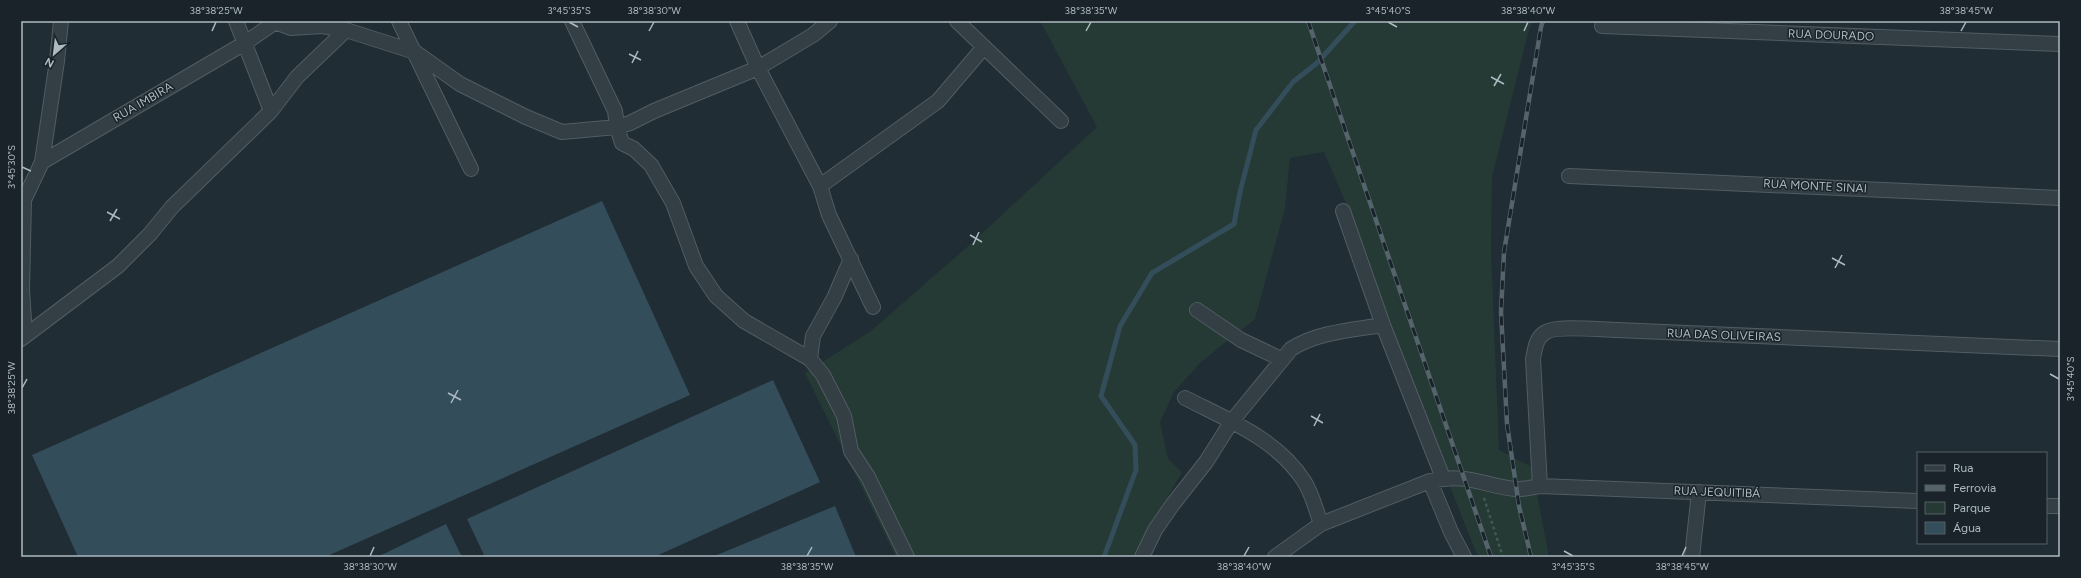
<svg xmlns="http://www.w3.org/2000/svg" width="2081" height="578" font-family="Figtree,sans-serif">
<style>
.green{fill:#253a35}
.water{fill:#344d5b}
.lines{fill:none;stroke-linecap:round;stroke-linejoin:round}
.stream{stroke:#344d5b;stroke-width:5}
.street-casing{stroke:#515c63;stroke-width:16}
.path{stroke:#435755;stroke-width:2.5;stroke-dasharray:3 3;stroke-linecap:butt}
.street{stroke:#333e45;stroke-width:14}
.rail-casing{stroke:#55646c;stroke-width:4.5}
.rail{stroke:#192329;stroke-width:3;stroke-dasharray:9;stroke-linecap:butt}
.ticks{fill:none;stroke:#adbac2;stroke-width:1.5}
.labels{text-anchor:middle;stroke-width:3;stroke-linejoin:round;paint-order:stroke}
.street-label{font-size:12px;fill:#adbac2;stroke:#192329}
.neatline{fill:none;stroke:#adbac2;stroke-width:1.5}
.ticks-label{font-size:10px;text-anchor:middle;fill:#adbac2}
</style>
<rect width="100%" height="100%" fill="#202d34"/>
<path class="green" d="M 1040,21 L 1533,21 L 1528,33 L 1492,177 L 1491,250 L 1499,450 L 1532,467 L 1549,557 L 1478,557 L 1422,416 L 1351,215 L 1324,152 L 1290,158 L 1285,208 L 1255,319 L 1201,362 L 1174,392 L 1160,422 L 1168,459 L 1182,472 L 1133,557 L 896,557 L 805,373 L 871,331 L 966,248 L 1097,127 Z"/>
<path class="water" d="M 602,201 L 690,395 L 325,557 L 78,557 L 32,455 Z
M 773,380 L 820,482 L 654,557 L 485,557 L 467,519 Z
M 835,506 L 856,557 L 712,557 Z
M 446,524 L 462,557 L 377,557 Z"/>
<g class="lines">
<path class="stream" d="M 1104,557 L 1136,470 L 1135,445 L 1101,396 L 1120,326 L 1152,273 L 1234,224 L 1240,192 L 1256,130 L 1293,82 L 1317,63 L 1355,21"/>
<g class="street-casing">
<path id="street" d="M 399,21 L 471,169
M 572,21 L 615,111 L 617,127 L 630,123 L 654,111 L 758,68 L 813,35 L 830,21
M 737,21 L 758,68 L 820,186 L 829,215 L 873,307
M 957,21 L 1061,121
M 275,22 L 291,28 L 322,26 L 346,30 L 415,52 L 460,84 L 526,117 L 562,132 L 617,127 L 622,143 L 634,149 L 651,165 L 673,203 L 696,266 L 716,296 L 744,321 L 810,359 L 823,375 L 844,416 L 851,451 L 868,477 L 907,557
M 1602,26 L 2060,44
M 271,111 L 297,77 L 346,30
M 42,162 L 245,43 L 277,21
M 1569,176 L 2060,198
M 820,186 L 938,101 L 984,47
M 1343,211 L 1383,325 L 1443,478
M 1197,310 L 1241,340 L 1281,359
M 25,336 L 22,290 L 24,200 L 42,162 L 57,61 L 61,21
M 21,339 L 118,266 L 150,234 L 172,207 L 271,111 L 236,21
M 810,359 L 813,336 L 834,298 L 851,259
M 1185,398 C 1228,420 1277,439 1304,481 C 1312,493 1316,510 1321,524
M 1430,481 L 1451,532 L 1464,557
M 1540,486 L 1533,359 C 1535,349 1536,337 1546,332 C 1557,325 1602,330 1617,330 L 2060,349
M 2046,506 L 2060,506
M 1142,557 L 1155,530 L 1173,504 L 1206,462 L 1232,421 L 1291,349 C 1317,332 1353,330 1383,325
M 1275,557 L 1321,524 L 1430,481 C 1468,473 1481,485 1515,489 C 1523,490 1532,487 1540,486 L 1918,501
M 1692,557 L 1699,492"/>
</g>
<path class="path" d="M 1484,498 L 1503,557"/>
<use href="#street" class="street"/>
<g class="rail-casing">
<path id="rail" d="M 1308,21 L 1491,557
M 1531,557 L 1519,506 L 1507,424 L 1501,312 L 1504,252 L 1541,27 L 1543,21"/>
</g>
<use href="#rail" class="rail"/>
</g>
<path class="ticks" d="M 569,22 L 578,27M 1388,22 L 1397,27M 212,31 L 216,22M 649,31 L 654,22M 1086,31 L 1091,22M 1524,31 L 1528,22M 1961,31 L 1966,22M 629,54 L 641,60M 632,63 L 638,51M 1491,77 L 1504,84M 1494,86 L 1501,74M 22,167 L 31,171M 107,212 L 120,219M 110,221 L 117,209M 970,235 L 982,242M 973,245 L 979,232M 1832,258 L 1845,265M 1835,268 L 1842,255M 2050,374 L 2059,379M 22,388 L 27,379M 448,393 L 461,400M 451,403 L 458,390M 1311,416 L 1323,423M 1314,426 L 1320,414M 1564,551 L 1573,556M 370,556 L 374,547M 807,556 L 812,547M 1244,556 L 1249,547M 1682,556 L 1686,547"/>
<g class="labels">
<g class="street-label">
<text transform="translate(1831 35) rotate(2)" y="4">RUA DOURADO</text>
<text transform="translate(143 102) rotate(-30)" y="4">RUA IMBIRA</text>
<text transform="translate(1815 186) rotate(3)" y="4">RUA MONTE SINAI</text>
<text transform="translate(1724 335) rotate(2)" y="4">RUA DAS OLIVEIRAS</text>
<text transform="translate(1717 492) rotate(2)" y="4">RUA JEQUITIBÁ</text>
</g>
</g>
<rect width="2081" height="578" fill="none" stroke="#192329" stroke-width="44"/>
<rect x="1917" y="452" width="130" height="92" fill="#192329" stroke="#545f66"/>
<rect x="1925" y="465" width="20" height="6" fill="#333e45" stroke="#545f66"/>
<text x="1953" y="472" font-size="12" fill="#adbac2">Rua</text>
<rect x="1925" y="485" width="20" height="6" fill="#55646c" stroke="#545f66"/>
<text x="1953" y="492" font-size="12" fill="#adbac2">Ferrovia</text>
<rect x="1925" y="502" width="20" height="12" fill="#253a35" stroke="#545f66"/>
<text x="1953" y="512" font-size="12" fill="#adbac2">Parque</text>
<rect x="1925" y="522" width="20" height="12" fill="#344d5b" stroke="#545f66"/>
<text x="1953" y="532" font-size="12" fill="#adbac2">Água</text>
<g transform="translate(54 54) rotate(208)" stroke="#192329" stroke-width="3" paint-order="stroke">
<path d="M0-3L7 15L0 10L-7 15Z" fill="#adbac2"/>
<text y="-6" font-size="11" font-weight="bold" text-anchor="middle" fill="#adbac2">N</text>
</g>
<rect x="22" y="22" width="2037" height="534" class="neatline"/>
<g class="ticks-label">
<text x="216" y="14">38°38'25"W</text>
<text x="569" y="14">3°45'35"S</text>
<text x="654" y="14">38°38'30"W</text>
<text x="1091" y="14">38°38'35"W</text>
<text x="1388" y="14">3°45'40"S</text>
<text x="1528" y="14">38°38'40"W</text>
<text x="1966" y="14">38°38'45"W</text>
<text transform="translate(11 167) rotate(-90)" y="4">3°45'30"S</text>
<text transform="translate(2070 379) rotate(-90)" y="4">3°45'40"S</text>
<text transform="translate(11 388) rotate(-90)" y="4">38°38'25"W</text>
<text x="370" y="570">38°38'30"W</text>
<text x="807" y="570">38°38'35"W</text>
<text x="1244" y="570">38°38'40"W</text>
<text x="1573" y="570">3°45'35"S</text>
<text x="1682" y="570">38°38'45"W</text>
</g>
</svg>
